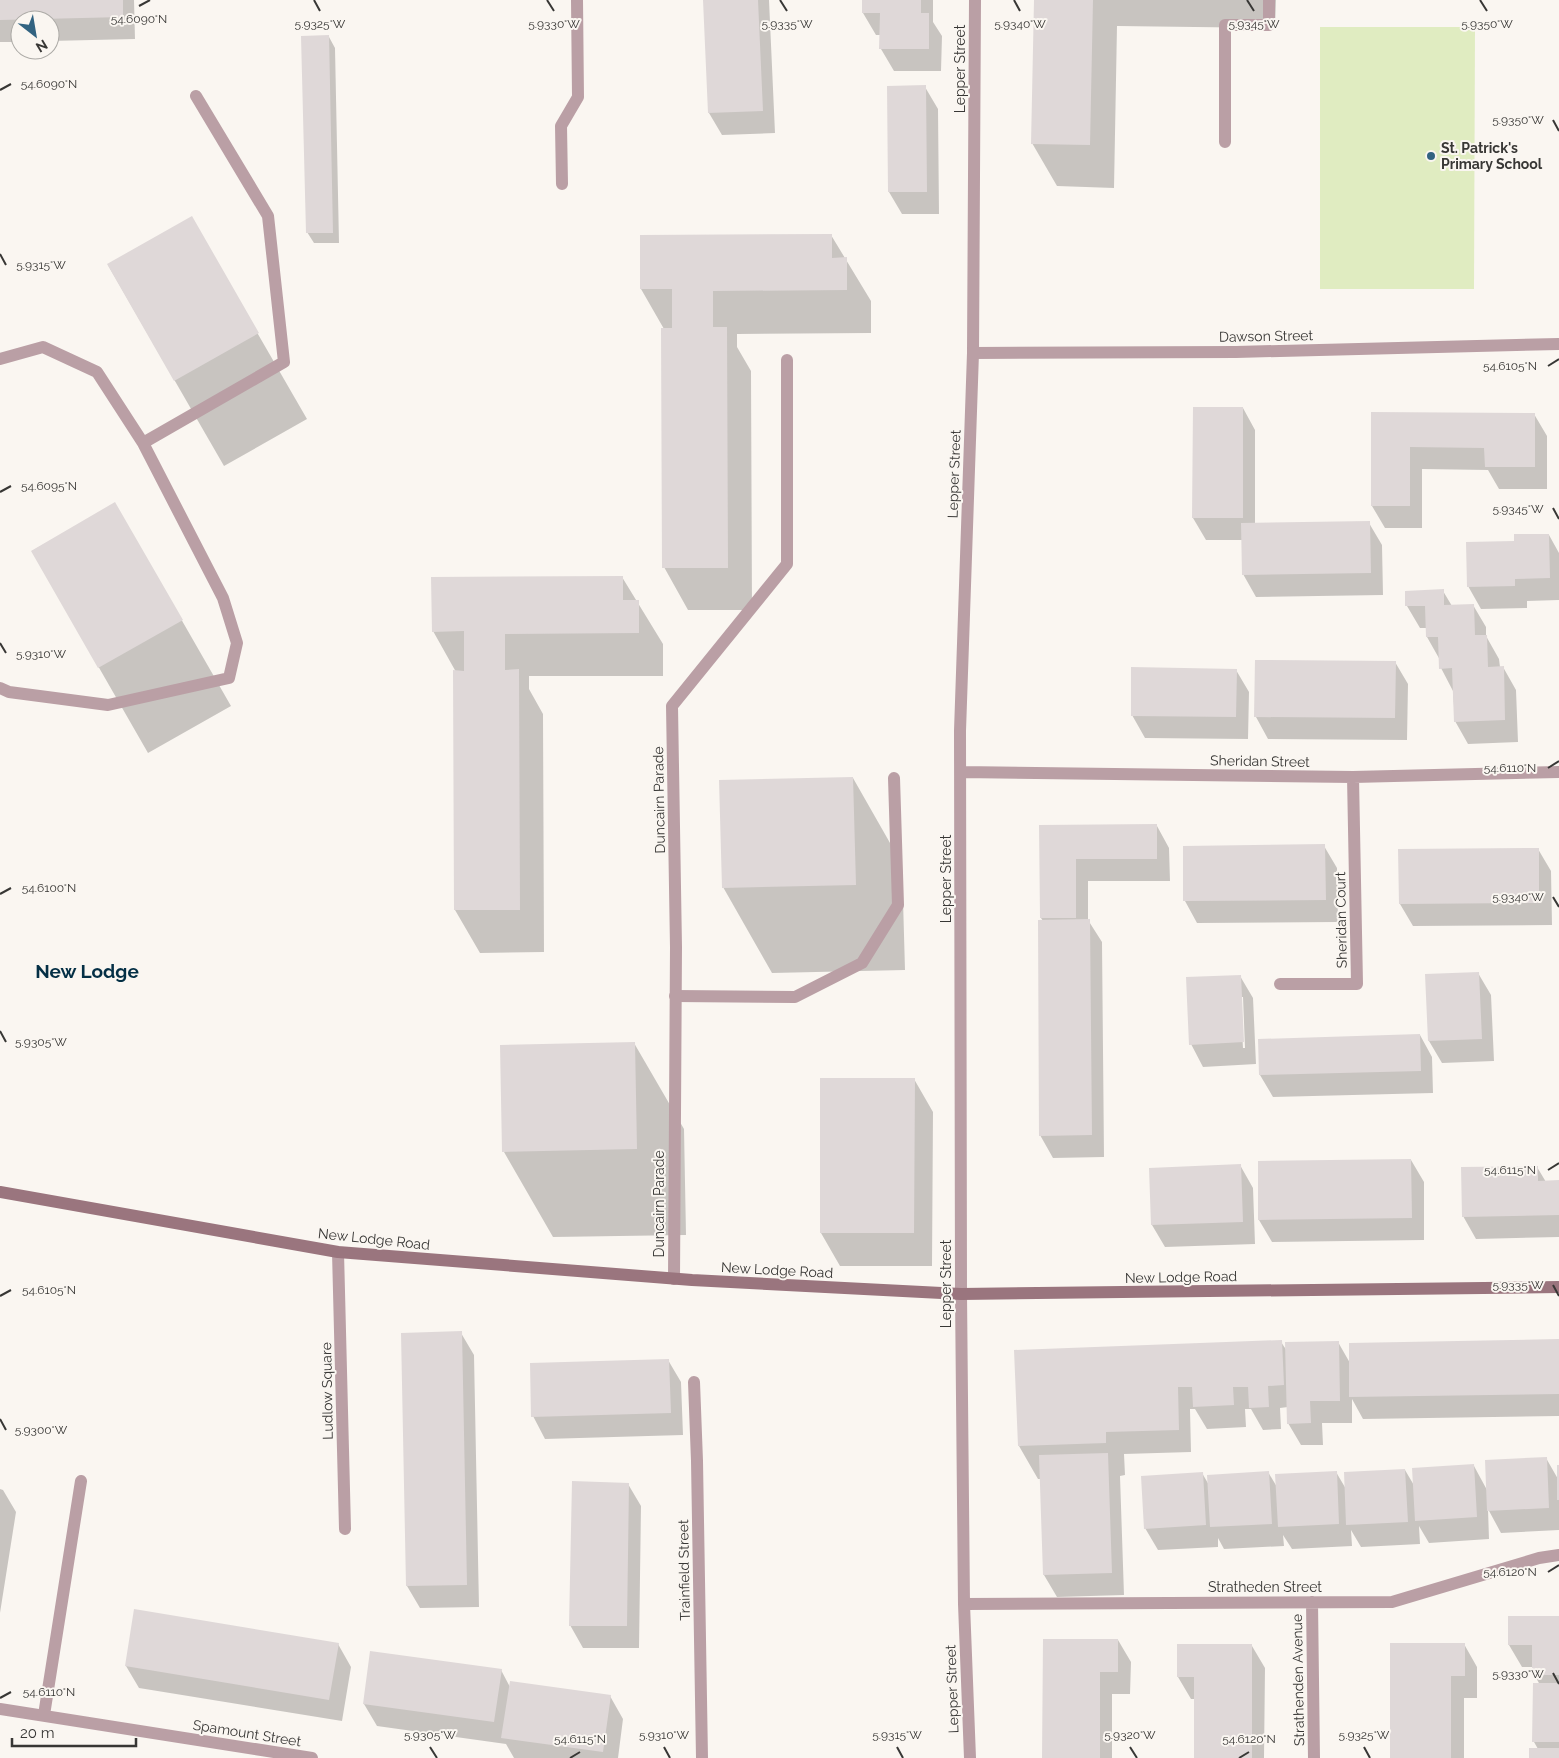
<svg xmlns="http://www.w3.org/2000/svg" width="1559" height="1758" font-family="Raleway,sans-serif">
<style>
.green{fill:#e0ecc1}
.shadow{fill:#0003;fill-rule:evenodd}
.building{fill:#dfd8d8}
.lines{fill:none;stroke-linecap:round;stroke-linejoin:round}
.lane{stroke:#ba9fa5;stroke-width:12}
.street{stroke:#ba9fa5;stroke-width:12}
.secondary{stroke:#9a757e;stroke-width:12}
.ticks{fill:none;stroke:#383735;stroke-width:2}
.poi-dot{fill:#326381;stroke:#faf6f1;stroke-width:2}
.labels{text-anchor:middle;stroke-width:4;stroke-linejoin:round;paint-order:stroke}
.street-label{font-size:14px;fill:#383735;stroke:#faf6f1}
.poi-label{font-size:14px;font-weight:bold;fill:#383735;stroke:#faf6f1;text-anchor:start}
.district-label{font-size:19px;font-weight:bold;fill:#042f45;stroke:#faf6f1}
.ticks-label{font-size:12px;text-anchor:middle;fill:#383735;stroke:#faf6f1;stroke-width:4;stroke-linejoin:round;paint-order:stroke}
</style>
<rect width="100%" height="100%" fill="#faf6f1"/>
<path class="green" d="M 1320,27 L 1475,27 L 1474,289 L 1320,289 Z"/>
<path class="shadow" d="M 0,0 L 134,0 L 135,39 L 50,41 L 50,20 L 20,20 L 20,42 L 0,42 Z
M 704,0 L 769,0 L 775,133 L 722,135 L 709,113 Z
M 863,0 L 933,0 L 933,22 L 942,36 L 941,71 L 894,71 L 881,49 L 881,35 L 876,35 L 863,13 Z
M 1035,0 L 1276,0 L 1275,28 L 1117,26 L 1114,188 L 1057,186 L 1032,143 Z
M 329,37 L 335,48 L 339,243 L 314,243 L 307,232 Z
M 925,87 L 938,109 L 939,214 L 902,214 L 889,192 Z
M 191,218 L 307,419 L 224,466 L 108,265 Z
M 831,235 L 871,301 L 871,333 L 737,334 L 737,347 L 751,371 L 752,610 L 688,610 L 664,567 L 664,329 L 641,289 L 641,236 Z
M 1243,408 L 1255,430 L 1255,524 L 1369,523 L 1382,545 L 1383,595 L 1256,597 L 1243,574 L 1243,540 L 1206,540 L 1193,518 Z
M 1372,413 L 1534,414 L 1547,436 L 1547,489 L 1499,489 L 1488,470 L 1422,469 L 1422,528 L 1385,528 L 1372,506 Z
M 115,504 L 231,706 L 148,753 L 32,551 Z
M 1549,535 L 1559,553 L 1559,600 L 1527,601 L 1527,608 L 1481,609 L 1468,586 L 1515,542 Z
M 622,577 L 663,644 L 663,676 L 529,676 L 529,689 L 543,714 L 544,952 L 480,953 L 455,910 L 456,672 L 433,631 Z
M 1443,591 L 1452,606 L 1473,605 L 1486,627 L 1486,636 L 1499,659 L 1500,667 L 1503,667 L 1516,690 L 1518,742 L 1468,744 L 1455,721 L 1453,691 L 1441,668 L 1440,660 L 1427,637 L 1427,628 L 1420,628 L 1407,606 Z
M 1395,662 L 1408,684 L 1407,740 L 1268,739 L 1256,717 Z
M 1236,670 L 1249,692 L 1248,739 L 1145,738 L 1132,715 Z
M 853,778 L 902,864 L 905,970 L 772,973 L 723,887 Z
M 1040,826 L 1157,826 L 1169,848 L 1170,881 L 1088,881 L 1088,920 L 1102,942 L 1104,1157 L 1053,1158 L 1040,1135 L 1043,921 L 1041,918 Z
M 1324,846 L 1337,868 L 1338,922 L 1197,923 L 1185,901 Z
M 1538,849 L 1551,871 L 1552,925 L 1413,926 L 1400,904 Z
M 1478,973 L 1491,995 L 1494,1061 L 1442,1063 L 1429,1041 L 1426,975 Z
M 1240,976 L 1253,998 L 1256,1064 L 1203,1067 L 1191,1044 ZM 1240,997 L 1243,997 L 1245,1048 L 1243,1048 Z
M 1420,1035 L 1432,1057 L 1433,1093 L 1273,1097 L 1260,1075 L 1259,1040 Z
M 634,1043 L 684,1129 L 686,1235 L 553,1237 L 504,1152 Z
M 914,1079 L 933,1112 L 932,1266 L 840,1266 L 821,1233 Z
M 1411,1160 L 1424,1182 L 1424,1240 L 1272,1242 L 1259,1220 Z
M 1240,1165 L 1253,1188 L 1255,1244 L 1165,1247 L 1152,1225 L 1151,1169 Z
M 1537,1167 L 1546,1182 L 1559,1182 L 1559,1237 L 1476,1239 L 1463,1216 Z
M 461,1333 L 474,1355 L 479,1607 L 420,1608 L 407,1586 Z
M 1559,1340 L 1559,1416 L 1363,1419 L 1352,1399 L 1352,1423 L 1322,1423 L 1323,1445 L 1301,1445 L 1288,1423 L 1288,1407 L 1280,1408 L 1281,1429 L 1263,1430 L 1251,1409 L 1245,1409 L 1246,1427 L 1207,1429 L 1195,1409 L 1190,1409 L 1191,1452 L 1124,1454 L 1125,1475 L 1120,1476 L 1124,1595 L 1057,1597 L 1044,1575 L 1041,1479 L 1038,1479 L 1019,1446 L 1281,1342 L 1287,1351 L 1338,1342 L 1350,1363 Z
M 668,1360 L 681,1382 L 683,1435 L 545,1439 L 533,1416 Z
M 1546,1458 L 1558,1479 L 1559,1466 L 1559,1530 L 1501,1533 L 1488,1509 L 1489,1539 L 1429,1543 L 1419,1526 L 1420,1544 L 1361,1547 L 1351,1530 L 1352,1546 L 1292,1549 L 1283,1535 L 1284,1546 L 1224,1549 L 1218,1538 L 1218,1547 L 1158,1550 L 1145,1528 L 1202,1473 L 1209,1485 L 1268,1472 L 1277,1487 L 1336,1472 L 1346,1489 L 1405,1470 L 1415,1487 L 1474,1466 L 1487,1490 Z
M 628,1484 L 641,1506 L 639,1648 L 583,1648 L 570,1625 Z
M 0,1489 L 3,1490 L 16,1512 L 0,1613 Z
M 1559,1617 L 1559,1758 L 1531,1758 L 1538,1749 L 1534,1742 L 1540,1685 L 1534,1674 L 1534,1667 L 1522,1667 L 1509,1645 Z
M 1118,1640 L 1131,1662 L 1130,1694 L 1112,1694 L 1112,1758 L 1043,1758 Z
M 338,1644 L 351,1667 L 342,1721 L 139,1688 L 126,1666 Z
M 1464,1644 L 1477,1667 L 1477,1698 L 1464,1698 L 1464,1758 L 1391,1758 Z
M 1252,1646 L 1265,1668 L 1264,1758 L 1195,1758 L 1196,1699 L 1191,1699 L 1178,1677 Z
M 501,1670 L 510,1687 L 610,1696 L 623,1719 L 618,1758 L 514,1758 L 506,1744 L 377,1726 L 364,1704 Z"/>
<path class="building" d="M 0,0 L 123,0 L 123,17 L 0,20 Z
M 703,0 L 758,0 L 763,111 L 708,113 Z
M 862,0 L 921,0 L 921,13 L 929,13 L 929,49 L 879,49 L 880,13 L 862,13 Z
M 1034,0 L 1093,0 L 1090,145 L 1031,144 Z
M 329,35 L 333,233 L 306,233 L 301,36 Z
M 926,85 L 927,192 L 888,192 L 887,86 Z
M 192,216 L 259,333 L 174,381 L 107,264 Z
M 832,234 L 832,258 L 847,257 L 847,290 L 713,291 L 713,327 L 727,327 L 728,568 L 662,568 L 661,328 L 672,328 L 672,289 L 640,289 L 640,235 Z
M 1193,407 L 1243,407 L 1243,518 L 1192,518 Z
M 1371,412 L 1535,413 L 1535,467 L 1485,467 L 1484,448 L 1410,447 L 1410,506 L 1371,506 Z
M 115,502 L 183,620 L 98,668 L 31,551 Z
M 1370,521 L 1371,573 L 1242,575 L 1241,523 Z
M 1514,534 L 1549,534 L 1550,578 L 1515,579 L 1515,586 L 1467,587 L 1466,542 L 1514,541 Z
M 623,576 L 623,600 L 639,600 L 639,633 L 505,634 L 505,670 L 519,669 L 520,910 L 454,910 L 453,670 L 464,671 L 464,631 L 432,632 L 431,577 Z
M 1444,589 L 1444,605 L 1474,604 L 1475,635 L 1487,635 L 1488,667 L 1504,666 L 1505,720 L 1454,722 L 1452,668 L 1439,669 L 1438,637 L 1426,637 L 1425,606 L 1405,606 L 1405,591 Z
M 1255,660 L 1396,661 L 1395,718 L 1254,717 Z
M 1131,667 L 1237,669 L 1236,717 L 1131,716 Z
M 853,777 L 856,885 L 722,888 L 719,780 Z
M 1157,824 L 1157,859 L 1076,859 L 1076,918 L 1040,918 L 1039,825 Z
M 1325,844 L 1326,900 L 1183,901 L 1183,846 Z
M 1539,848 L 1539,903 L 1399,904 L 1398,849 Z
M 1090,919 L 1092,1135 L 1039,1136 L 1038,920 Z
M 1479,972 L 1482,1039 L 1428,1041 L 1425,974 Z
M 1241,975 L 1244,1042 L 1189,1045 L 1186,977 Z
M 1420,1034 L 1421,1071 L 1259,1075 L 1258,1039 Z
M 635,1042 L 637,1149 L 502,1152 L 500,1045 Z
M 820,1078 L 915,1078 L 914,1233 L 820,1233 Z
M 1411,1159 L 1412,1218 L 1258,1220 L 1258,1161 Z
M 1241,1164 L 1243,1222 L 1151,1225 L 1149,1168 Z
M 1538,1166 L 1538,1181 L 1559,1180 L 1559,1215 L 1462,1217 L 1461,1167 Z
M 462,1331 L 467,1585 L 406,1586 L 401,1333 Z
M 1559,1339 L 1559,1394 L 1349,1397 L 1349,1343 Z
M 1282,1340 L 1284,1385 L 1268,1386 L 1269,1407 L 1249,1408 L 1248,1387 L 1233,1387 L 1234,1405 L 1193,1407 L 1192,1387 L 1178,1387 L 1179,1430 L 1106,1432 L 1106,1443 L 1018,1446 L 1014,1350 Z
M 1339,1341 L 1340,1401 L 1310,1401 L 1311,1423 L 1287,1424 L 1285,1342 Z
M 669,1359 L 671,1413 L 531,1417 L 530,1363 Z
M 1108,1453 L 1112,1573 L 1043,1575 L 1039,1455 Z
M 1547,1457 L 1549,1508 L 1487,1511 L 1485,1460 Z
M 1474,1464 L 1477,1517 L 1415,1521 L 1412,1468 Z
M 1557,1465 L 1559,1465 L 1559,1500 L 1557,1500 Z
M 1405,1469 L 1408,1522 L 1346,1525 L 1344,1472 Z
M 1269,1471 L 1272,1524 L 1210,1527 L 1207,1475 Z
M 1337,1471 L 1339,1524 L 1278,1527 L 1275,1474 Z
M 1203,1472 L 1206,1525 L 1144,1529 L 1141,1476 Z
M 572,1481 L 629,1483 L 627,1626 L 569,1626 Z
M 134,1609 L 339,1643 L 329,1700 L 125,1666 Z
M 1508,1616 L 1559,1616 L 1559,1675 L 1532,1675 L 1532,1645 L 1508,1645 Z
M 1043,1639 L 1118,1639 L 1118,1672 L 1100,1672 L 1100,1758 L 1042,1758 Z
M 1390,1643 L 1465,1643 L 1465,1676 L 1451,1676 L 1451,1758 L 1390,1758 Z
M 1177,1644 L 1252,1644 L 1252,1758 L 1194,1758 L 1194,1677 L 1177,1677 Z
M 370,1651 L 502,1669 L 494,1722 L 363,1704 Z
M 510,1681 L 611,1695 L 603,1752 L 501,1738 Z
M 1533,1683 L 1559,1683 L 1559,1742 L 1532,1742 Z
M 1529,1748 L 1559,1748 L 1559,1758 L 1529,1758 Z"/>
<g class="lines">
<path class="lane" d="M 1225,142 L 1225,25 L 1269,25 L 1269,0
M 0,359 L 43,347 L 97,372 L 143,443 L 223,598 L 237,643 L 229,678 L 108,705 L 9,692 L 0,688
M 143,443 L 284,362 L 268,216 L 196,96
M 675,996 L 795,997 L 862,963 L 898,905 L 894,778"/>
<path class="street" d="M 562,184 L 561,126 L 578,97 L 577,0
M 973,353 L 1236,352 L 1559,344
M 961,772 L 1353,777 L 1559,772
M 1280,984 L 1357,984 L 1353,777
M 338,1252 L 345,1529
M 674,1279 L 676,947 L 672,706 L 787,564 L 787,360
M 694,1382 L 697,1461 L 702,1758
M 1312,1602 L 1314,1758
M 964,1604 L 1392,1602 L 1539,1558 L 1559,1555
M 0,1709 L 312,1758
M 44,1715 L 81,1481
M 970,1758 L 964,1604 L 961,1294 L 960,731 L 973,353 L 975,0"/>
<path class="secondary" d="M 0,1192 L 338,1252 L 692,1280 L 961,1294 L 1559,1287"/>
</g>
<path class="ticks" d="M 314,0 L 320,11M 547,0 L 554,11M 780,0 L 787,11M 1014,0 L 1020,11M 1247,0 L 1254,11M 1480,0 L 1487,11M 139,6 L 150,0M 0,90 L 11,84M 1553,120 L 1559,131M 0,254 L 6,265M 1548,366 L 1559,359M 0,492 L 11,486M 1553,508 L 1559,519M 0,643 L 6,653M 1548,768 L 1559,761M 0,894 L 11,888M 1553,897 L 1559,907M 0,1031 L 6,1042M 1548,1170 L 1559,1163M 1553,1285 L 1559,1296M 0,1296 L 11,1290M 0,1419 L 6,1430M 1548,1572 L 1559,1565M 1553,1673 L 1559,1684M 0,1698 L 11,1692M 430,1747 L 437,1758M 664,1747 L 670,1758M 897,1747 L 903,1758M 1130,1747 L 1137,1758M 1364,1747 L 1370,1758M 570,1758 L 580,1752M 1239,1758 L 1249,1752"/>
<circle class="poi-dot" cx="1431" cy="156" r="5"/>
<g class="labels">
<g class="street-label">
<text transform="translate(960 69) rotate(-90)" y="5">Lepper Street</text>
<text transform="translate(1266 336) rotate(-1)" y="5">Dawson Street</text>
<text transform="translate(954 474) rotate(-88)" y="5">Lepper Street</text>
<text transform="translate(1260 761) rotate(1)" y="5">Sheridan Street</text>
<text transform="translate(659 800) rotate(-91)" y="5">Duncairn Parade</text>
<text transform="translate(946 879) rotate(-90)" y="5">Lepper Street</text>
<text transform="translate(1341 920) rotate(-91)" y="5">Sheridan Court</text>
<text transform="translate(659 1204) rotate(-90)" y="5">Duncairn Parade</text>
<text transform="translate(374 1239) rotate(6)" y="5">New Lodge Road</text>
<text transform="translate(777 1270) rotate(3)" y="5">New Lodge Road</text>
<text transform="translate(1181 1277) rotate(-1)" y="5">New Lodge Road</text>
<text transform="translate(946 1284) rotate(-90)" y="5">Lepper Street</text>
<text transform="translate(327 1391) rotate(-91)" y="5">Ludlow Square</text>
<text transform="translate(684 1570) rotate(-91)" y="5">Trainfield Street</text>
<text x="1265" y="1592">Stratheden Street</text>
<text transform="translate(1298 1680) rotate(-91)" y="5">Strathenden Avenue</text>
<text transform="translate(952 1689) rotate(-92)" y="5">Lepper Street</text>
<text transform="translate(247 1733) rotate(9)" y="5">Spamount Street</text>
</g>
<g class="poi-label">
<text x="1441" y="153">St. Patrick's<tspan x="1441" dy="16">Primary School</tspan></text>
</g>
<g class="district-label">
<text x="87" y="978">New Lodge</text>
</g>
</g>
<g class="ticks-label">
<text x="139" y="23">54.6090°N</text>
<text x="1487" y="28">5.9350°W</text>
<text x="320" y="28">5.9325°W</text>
<text x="554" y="28">5.9330°W</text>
<text x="787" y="28">5.9335°W</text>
<text x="1020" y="28">5.9340°W</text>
<text x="1254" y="28">5.9345°W</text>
<text x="49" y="88">54.6090°N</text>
<text x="1518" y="124">5.9350°W</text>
<text x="41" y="269">5.9315°W</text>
<text x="1510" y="370">54.6105°N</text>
<text x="49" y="490">54.6095°N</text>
<text x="1518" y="513">5.9345°W</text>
<text x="41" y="658">5.9310°W</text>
<text x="1510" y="772">54.6110°N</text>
<text x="49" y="892">54.6100°N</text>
<text x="1518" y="901">5.9340°W</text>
<text x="41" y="1046">5.9305°W</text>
<text x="1510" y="1174">54.6115°N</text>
<text x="1518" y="1289">5.9335°W</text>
<text x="49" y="1294">54.6105°N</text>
<text x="41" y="1434">5.9300°W</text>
<text x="1510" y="1576">54.6120°N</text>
<text x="1518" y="1678">5.9330°W</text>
<text x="49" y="1696">54.6110°N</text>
<text x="430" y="1739">5.9305°W</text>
<text x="664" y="1739">5.9310°W</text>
<text x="897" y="1739">5.9315°W</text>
<text x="1130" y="1739">5.9320°W</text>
<text x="1364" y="1739">5.9325°W</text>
<text x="580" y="1743">54.6115°N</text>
<text x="1249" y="1743">54.6120°N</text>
</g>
<g transform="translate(35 35) rotate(149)"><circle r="24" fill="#faf6f1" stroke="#acaaa6"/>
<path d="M0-4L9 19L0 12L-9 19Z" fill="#326381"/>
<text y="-8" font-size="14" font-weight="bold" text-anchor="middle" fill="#383735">N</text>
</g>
<path d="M12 1738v8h124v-8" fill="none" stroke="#383735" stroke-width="2.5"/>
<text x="20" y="1738" font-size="15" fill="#383735" stroke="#faf6f1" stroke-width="4" paint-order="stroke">20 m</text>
</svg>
